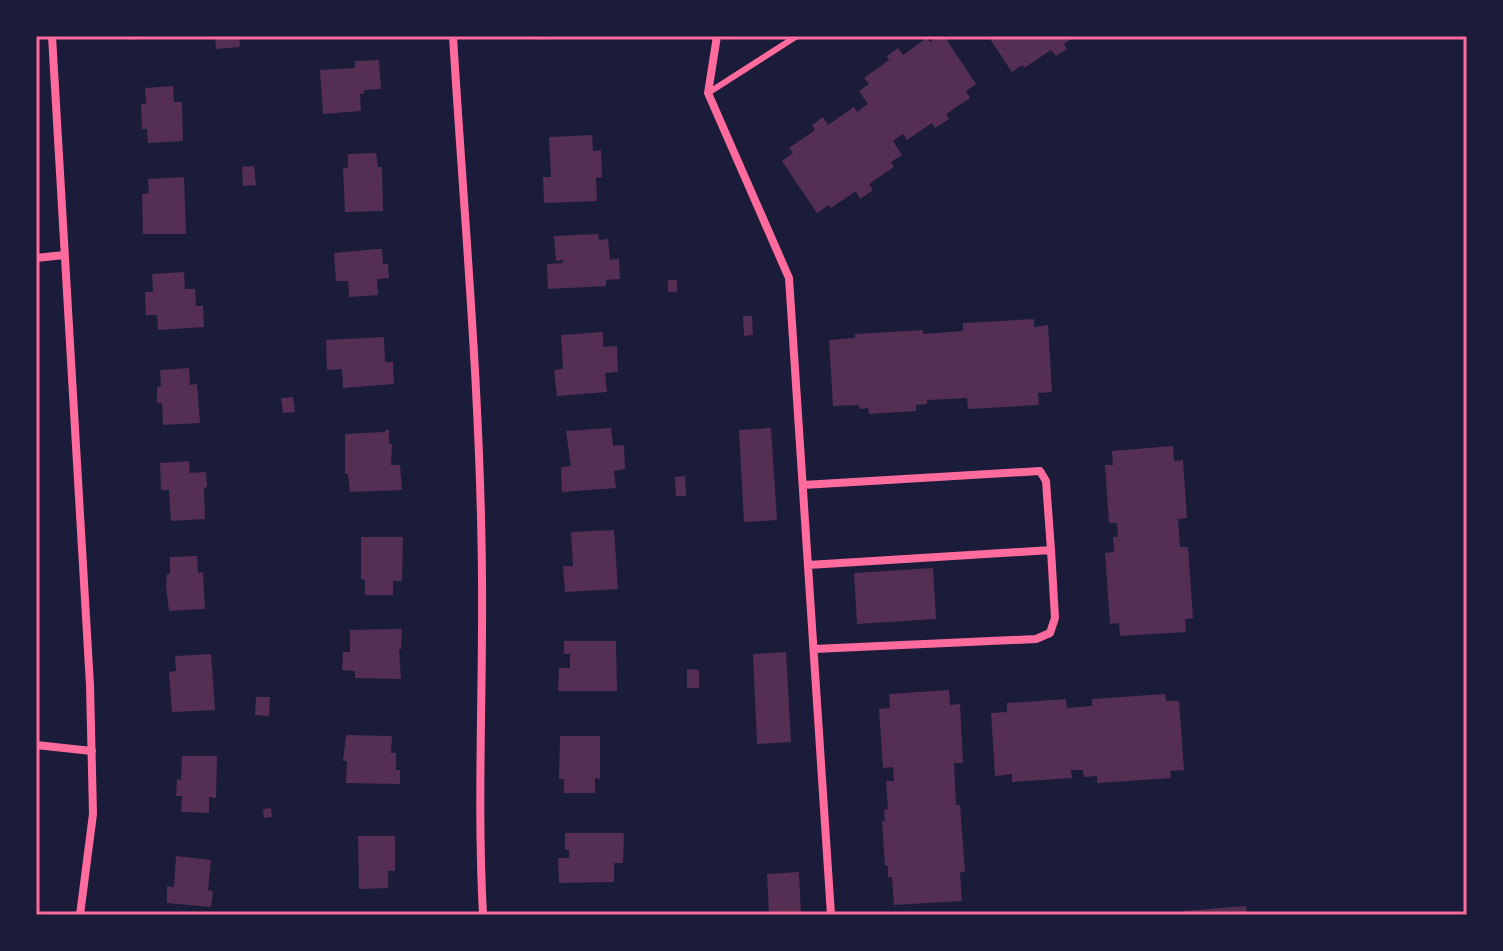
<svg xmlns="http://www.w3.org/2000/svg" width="1503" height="951" font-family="'Alegreya Sans',sans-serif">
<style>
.building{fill:#542f53}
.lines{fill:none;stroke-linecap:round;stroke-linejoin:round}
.service{stroke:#ff6b9d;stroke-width:6}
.minor{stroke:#ff6b9d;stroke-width:8}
.neatline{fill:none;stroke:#ff6b9d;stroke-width:3}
</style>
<rect width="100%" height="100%" fill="#1b1b3a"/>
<path class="building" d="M 129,36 L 155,36 L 155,38 L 129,40 Z
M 215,36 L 239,36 L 240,47 L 216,49 Z
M 538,36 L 567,36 L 568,38 L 538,40 Z
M 938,36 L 944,36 L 976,84 L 966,91 L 970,98 L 946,114 L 949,119 L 935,128 L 932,123 L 907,140 L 903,134 L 893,141 L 902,155 L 891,162 L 894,167 L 869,184 L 873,190 L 860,199 L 856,191 L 831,208 L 829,205 L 817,213 L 782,161 L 793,153 L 789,148 L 815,130 L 812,125 L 823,117 L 828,125 L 854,107 L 857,112 L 868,104 L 859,91 L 869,84 L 864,78 L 889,60 L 887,56 L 898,48 L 903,55 L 927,38 L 930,42 Z
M 988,36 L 1075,36 L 1064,44 L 1067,49 L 1056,56 L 1051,50 L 1024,68 L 1022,65 L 1012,72 Z
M 379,60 L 381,89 L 364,90 L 364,93 L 360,94 L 361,111 L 323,114 L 320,70 L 355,68 L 355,61 Z
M 173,86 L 174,102 L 182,102 L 183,141 L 148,143 L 147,129 L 142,129 L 141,104 L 146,104 L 145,88 Z
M 592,135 L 593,151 L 601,150 L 602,177 L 596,178 L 597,201 L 544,203 L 543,177 L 551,177 L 549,137 Z
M 376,153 L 378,167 L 382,167 L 383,211 L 345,212 L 343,168 L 348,168 L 348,154 Z
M 254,166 L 256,185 L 243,186 L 242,167 Z
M 184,177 L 186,234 L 143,234 L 142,194 L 149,193 L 148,179 Z
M 598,234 L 599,240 L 608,239 L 610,260 L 619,259 L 620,279 L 606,280 L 606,286 L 548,289 L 547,264 L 563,263 L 563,260 L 556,261 L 554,236 Z
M 377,249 L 382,249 L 383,264 L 388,264 L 389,278 L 377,279 L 378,295 L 349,297 L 348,281 L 336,281 L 334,253 Z
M 184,272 L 185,289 L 195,289 L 196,306 L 203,306 L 204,327 L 158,330 L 157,315 L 146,315 L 145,292 L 153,292 L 152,274 Z
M 668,280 L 677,280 L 677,292 L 668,292 Z
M 743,316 L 752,316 L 753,335 L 744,336 Z
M 1034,319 L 1034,327 L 1048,325 L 1052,392 L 1038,393 L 1039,405 L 968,409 L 967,398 L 927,400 L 927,404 L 916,405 L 916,411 L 869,414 L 868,408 L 859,409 L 859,405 L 833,406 L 829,340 L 855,338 L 855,334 L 923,330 L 923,334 L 963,331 L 963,323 Z
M 603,332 L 603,347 L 617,346 L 618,372 L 605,373 L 607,392 L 557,396 L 554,370 L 563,369 L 561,335 Z
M 384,337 L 385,362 L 393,362 L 394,384 L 343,388 L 342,369 L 327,370 L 326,340 Z
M 189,368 L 190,385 L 197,384 L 200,423 L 163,425 L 162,403 L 157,403 L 157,387 L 161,386 L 160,370 Z
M 293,397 L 295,412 L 283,413 L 281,398 Z
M 611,428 L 613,446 L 624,445 L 625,469 L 614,471 L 616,488 L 562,492 L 561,467 L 571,466 L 566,431 Z
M 771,428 L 777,520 L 744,522 L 739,430 Z
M 385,430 L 389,430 L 389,444 L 392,444 L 391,465 L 400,465 L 402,490 L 350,492 L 348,474 L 345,474 L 345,434 L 385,432 Z
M 1173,446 L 1174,461 L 1183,460 L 1187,518 L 1178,519 L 1180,547 L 1188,547 L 1193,618 L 1185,619 L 1186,632 L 1120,636 L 1119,623 L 1110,624 L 1105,553 L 1114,552 L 1113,537 L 1118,537 L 1117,523 L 1109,523 L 1105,465 L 1113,465 L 1112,451 Z
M 189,461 L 190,473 L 206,472 L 207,487 L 204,488 L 205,519 L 171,521 L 169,490 L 161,490 L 160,463 Z
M 685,476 L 686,496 L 676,496 L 675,477 Z
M 614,530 L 618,589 L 565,592 L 563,566 L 573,566 L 571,532 Z
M 361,537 L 403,537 L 402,581 L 393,581 L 393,595 L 365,595 L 365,580 L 361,579 Z
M 197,556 L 198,573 L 203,572 L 205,609 L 169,611 L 166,586 L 167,574 L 170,574 L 170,557 Z
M 933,568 L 936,619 L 857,624 L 854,573 Z
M 395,629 L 402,629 L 401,649 L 399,649 L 401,679 L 355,678 L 355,671 L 342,670 L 343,652 L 350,652 L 350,630 Z
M 564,641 L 616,641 L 617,691 L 558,691 L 559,668 L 570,668 L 570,654 L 564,654 Z
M 786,652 L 791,742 L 757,744 L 753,654 Z
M 211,654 L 215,710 L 172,712 L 169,672 L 176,671 L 175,656 Z
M 687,669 L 699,670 L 699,688 L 687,688 Z
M 949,690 L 950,705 L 960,704 L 963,763 L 954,763 L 956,805 L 960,805 L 965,872 L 960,872 L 962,901 L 894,905 L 892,877 L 888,877 L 888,866 L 885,866 L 882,821 L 885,821 L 884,810 L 888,809 L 886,781 L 894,781 L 893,767 L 883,768 L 879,709 L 890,708 L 889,694 Z
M 1165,694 L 1166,701 L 1179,701 L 1184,770 L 1170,771 L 1171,778 L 1097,783 L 1097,776 L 1084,777 L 1083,770 L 1071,770 L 1072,778 L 1012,782 L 1012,774 L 995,776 L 991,713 L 1007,712 L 1007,703 L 1066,699 L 1067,708 L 1092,706 L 1092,699 Z
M 256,697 L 270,697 L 269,716 L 255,715 Z
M 346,735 L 392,736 L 391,753 L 396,753 L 396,770 L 400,770 L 400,784 L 346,783 L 347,761 L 343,761 Z
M 560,736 L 600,736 L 600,779 L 595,778 L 595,793 L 564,793 L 564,779 L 559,779 Z
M 182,756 L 217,756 L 216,798 L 209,797 L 209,813 L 181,812 L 182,796 L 176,796 L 177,779 L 181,780 Z
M 271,808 L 272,817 L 264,818 L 263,809 Z
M 565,833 L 624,833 L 623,863 L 614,863 L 614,882 L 559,883 L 558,858 L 569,858 L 569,850 L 565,850 Z
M 358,836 L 395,836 L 395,871 L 388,871 L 388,888 L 359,889 Z
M 176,856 L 211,860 L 208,890 L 213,891 L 211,907 L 167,903 L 167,886 L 174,887 Z
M 799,872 L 801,915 L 769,915 L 767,874 Z
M 1246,906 L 1247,915 L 1184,915 L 1184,911 Z"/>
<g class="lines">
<path class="service" d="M 708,93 L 797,36"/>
<path class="minor" d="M 52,36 L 90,685 L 93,814 L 80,915
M 453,36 C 464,217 481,399 482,581 C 483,693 477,804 483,915
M 717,36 L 708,93 L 789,278 L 831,915
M 36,258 L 64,255
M 803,485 L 1040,471 L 1046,481 L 1051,550 L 1055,618 L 1050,633 L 1036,639 L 814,649
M 808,565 L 1051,550
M 36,745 L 92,751"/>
</g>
<rect width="1503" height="951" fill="none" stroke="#1b1b3a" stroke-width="76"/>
<rect x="38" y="38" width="1427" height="875" class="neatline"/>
</svg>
